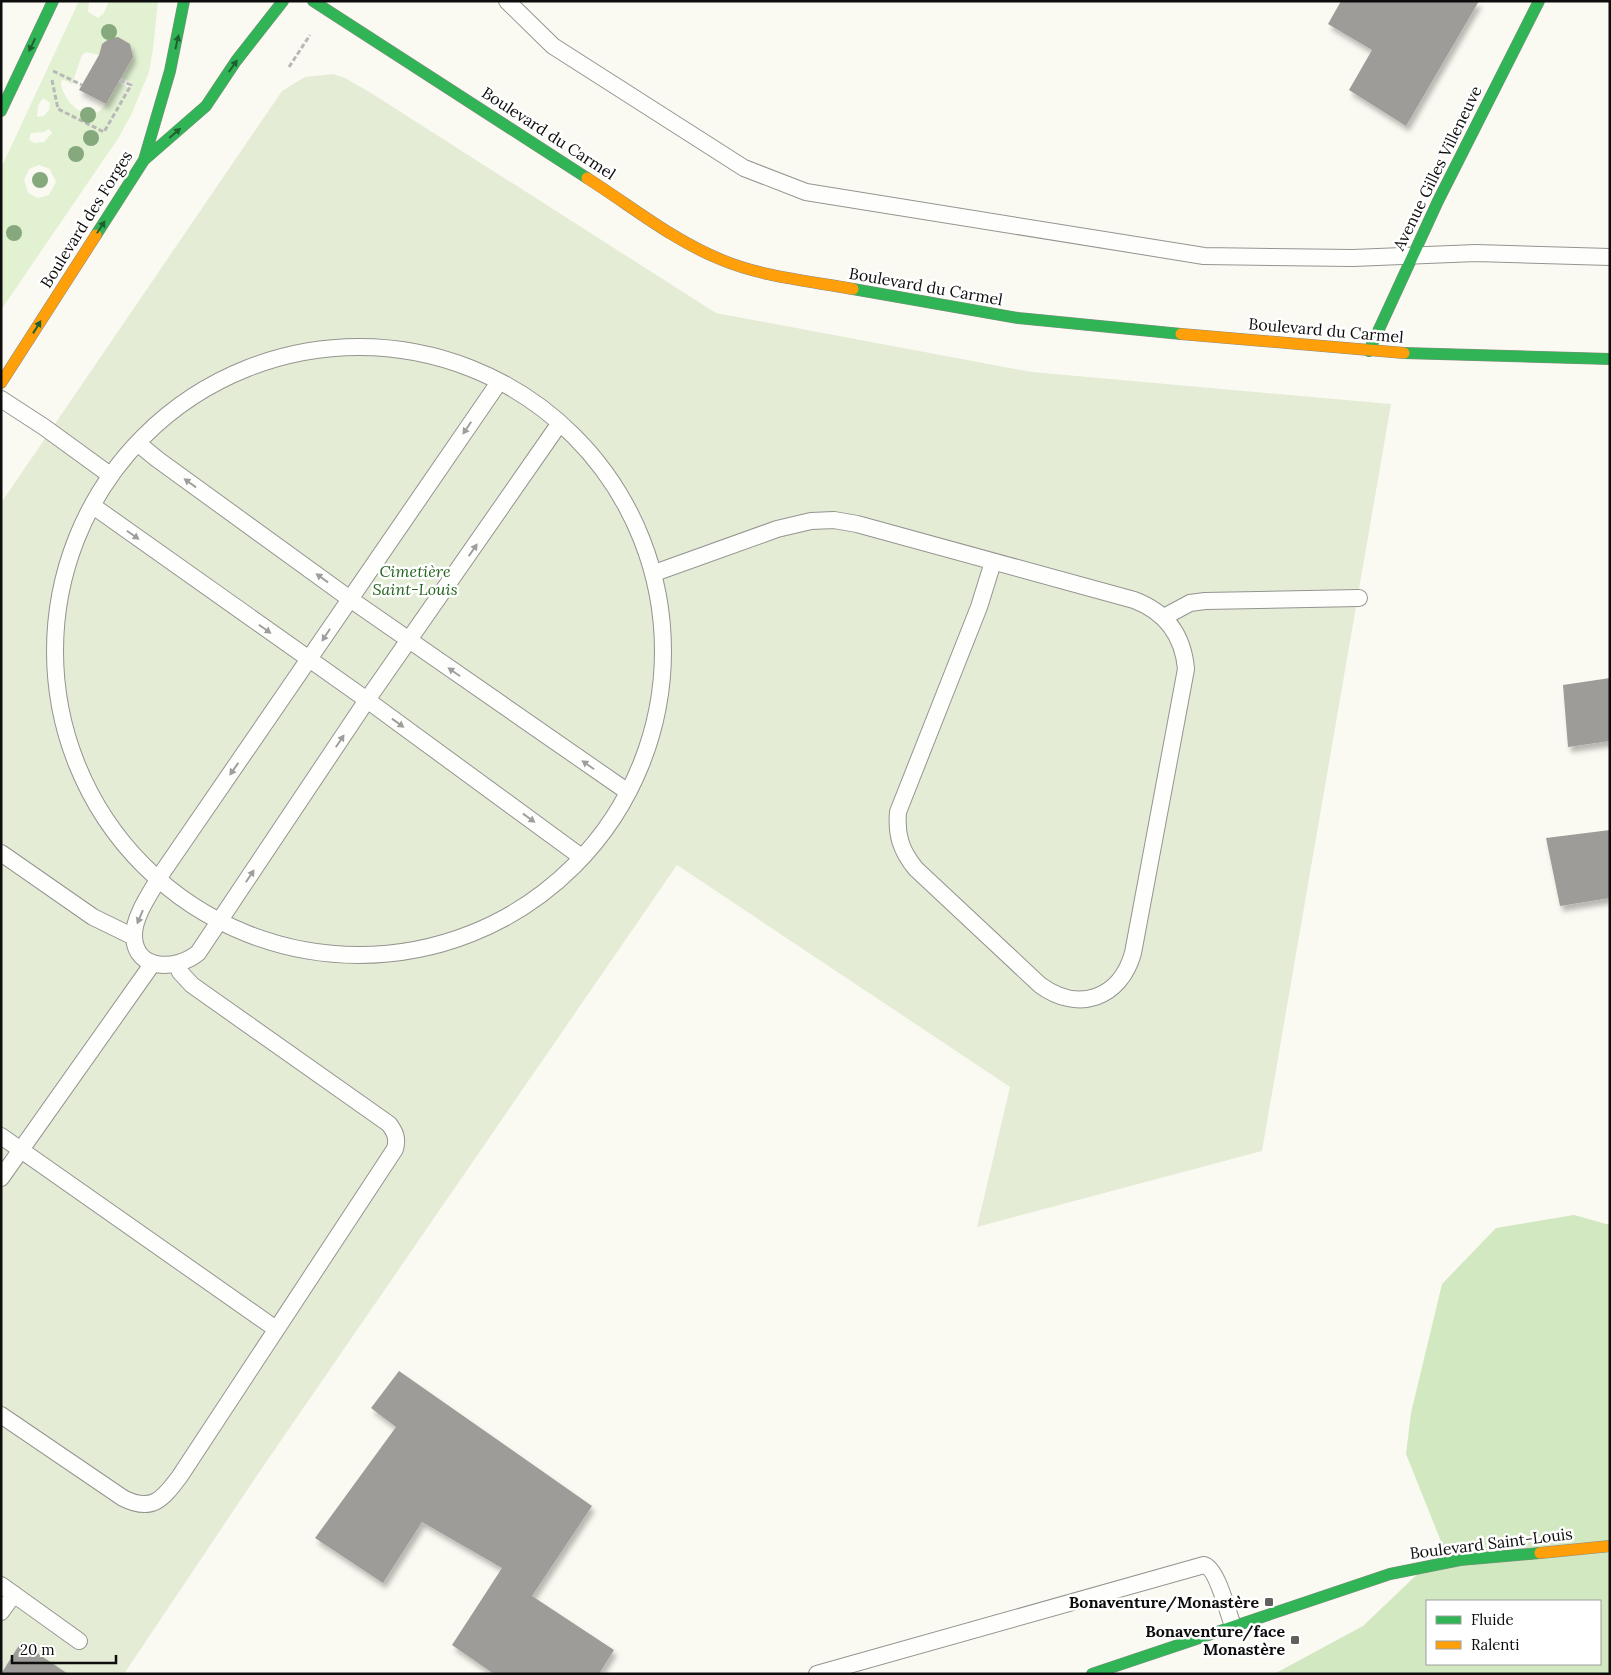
<svg xmlns="http://www.w3.org/2000/svg" width="1611" height="1675" font-family="Lora,serif">
<style>
.green{fill:#e1f1d2;fill-rule:evenodd}
.forest{fill:#d1e8c0;fill-rule:evenodd}
.cemetery{fill:#e4ecd6}
.building{fill:#9e9c98;filter:url(#shadow)}
.lines{fill:none;stroke-linecap:round;stroke-linejoin:round}
.lane-casing{stroke:#949490;stroke-width:18}
.fast-casing{stroke:#8b8a87;stroke-width:12}
.slow-casing{stroke:#8b8a87;stroke-width:12}
.path{stroke:#b8b8b6;stroke-width:3;stroke-dasharray:5 2.5;stroke-linecap:butt}
.lane{stroke:#fefefd;stroke-width:16}
.fast{stroke:#30b455;stroke-width:11}
.slow{stroke:#ff9f0a;stroke-width:11}
.tree{fill:#85a87d}
.oneway{fill:#1e6031}
.oneway2{fill:#9e9e9d}
.poi-dot{fill:#60605d;stroke:#fff;stroke-width:2}
.labels{text-anchor:middle;stroke-width:5;stroke-linejoin:round;paint-order:stroke}
.street-label{font-size:16px;fill:#0d0d0d;stroke:#fff}
.park-label{font-size:16px;font-style:italic;fill:#25641e;stroke:#fff}
.poi-label{font-size:16px;font-weight:bold;fill:#0d0d0d;stroke:#fff;text-anchor:end}
</style>
<defs>
<filter id="shadow"><feDropShadow dx="3" dy="5.5" stdDeviation="2.5" flood-color="#0004"/></filter>
</defs>
<rect width="100%" height="100%" fill="#fbfaf2"/>
<path class="green" d="M 79,1 L 89,1 L 88,12 L 98,18 L 104,13 L 109,1 L 158,1 L 153,49 L 149,72 L 131,115 L 119,137 L 1,310 L 1,168 ZM 110,38 L 119,38 L 130,45 L 133,57 L 121,78 L 132,83 L 129,88 L 118,82 C 112,92 108,105 98,112 C 82,122 60,96 61,81 L 64,80 L 72,84 L 82,55 L 86,52 L 99,55 L 101,46 ZM 43,98 L 50,103 L 49,110 L 44,116 L 37,117 L 38,105 ZM 49,129 L 52,133 L 44,142 L 35,143 L 29,140 L 31,133 L 44,132 ZM 39,165 L 50,169 L 56,182 L 49,195 L 38,198 L 28,193 L 24,180 L 29,169 Z"/>
<path class="forest" d="M 1574,1215 L 1610,1225 L 1610,1674 L 1274,1674 L 1363,1626 L 1427,1565 L 1442,1544 L 1406,1454 L 1411,1413 L 1442,1284 L 1496,1228 ZM 1427,1601 L 1600,1601 L 1600,1664 L 1427,1664 Z"/>
<path class="cemetery" d="M 333,74 L 345,78 L 371,93 L 716,313 L 1032,372 L 1391,404 L 1262,1151 L 977,1227 L 1010,1087 L 677,865 L 260,1471 L 124,1674 L 1,1674 L 1,503 L 282,91 L 305,77 Z"/>
<path class="building" d="M 1341,1 L 1479,1 L 1406,126 L 1349,90 L 1372,50 L 1328,24 Z
M 118,37 L 130,44 L 133,57 L 106,104 L 79,90 L 99,55 L 102,44 L 110,38 Z
M 1610,678 L 1610,741 L 1568,747 L 1563,685 Z
M 1610,830 L 1610,898 L 1560,906 L 1546,838 Z
M 399,1371 L 592,1506 L 532,1596 L 614,1650 L 599,1674 L 494,1674 L 452,1645 L 502,1568 L 422,1522 L 383,1583 L 315,1538 L 396,1427 L 371,1408 Z
M 21,1642 L 68,1674 L 1,1674 Z"/>
<g class="lines">
<g class="lane-casing">
<path id="lane" d="M 507,1 L 553,46 L 744,168 L 806,192 L 1204,256 L 1353,258 L 1476,253 L 1610,257
M55 651a304 304 0 1 1 608 0a304 304 0 1 1-608 0Z
M 495,388 L 162,873 C 152,891 133,916 134,937 C 136,972 177,970 198,953 L 367,700 L 555,430
M 1,399 L 44,427 L 110,475
M 140,445 L 157,459 L 350,599 L 628,792
M 93,506 L 367,700 L 580,856
M 660,571 L 777,529 L 811,521 L 834,520 L 857,524 L 1134,600 C 1166,612 1183,635 1186,669 L 1133,953 C 1120,999 1078,1013 1040,985 L 916,869 C 901,851 896,835 898,812 L 979,607 L 993,562
M 1164,617 L 1190,603 L 1205,601 L 1359,598
M 1,853 L 93,917 L 134,937
M 1,1136 L 276,1329
M 1,1178 L 153,963
M 1,1415 L 123,1498 C 152,1513 163,1499 180,1476 L 395,1149 C 398,1138 395,1132 389,1124 L 192,985 L 180,972 L 177,965
M 1,1585 L 79,1641
M 1,1612 L 14,1594
M 817,1674 L 1204,1565 C 1217,1568 1228,1613 1233,1626"/>
</g>
<g class="fast-casing">
<path id="fast" d="M 313,1 L 587,178
M 1,111 L 53,1
M 144,160 L 206,106 L 236,61 L 283,1
M 96,235 L 144,160 L 170,71 L 184,1
M 853,289 L 1018,318 L 1181,334
M 1369,351 L 1438,201 L 1539,1
M 1404,353 L 1610,359
M 1092,1674 L 1390,1574 L 1460,1560 L 1540,1553"/>
</g>
<g class="slow-casing">
<path id="slow" d="M 587,178 C 631,206 674,241 722,260 C 763,277 809,281 853,289
M 1181,334 L 1404,353
M 1,383 L 96,235
M 1540,1553 L 1610,1546"/>
</g>
<path class="path" d="M 289,67 L 310,35
M 53,71 L 82,85
M 52,80 L 58,109 L 104,132 L 131,85 L 120,80"/>
<use href="#lane" class="lane"/>
<use href="#fast" class="fast"/>
<use href="#slow" class="slow"/>
</g>
<g class="tree">
<circle cx="109" cy="32" r="8"/>
<circle cx="88" cy="115" r="8"/>
<circle cx="91" cy="138" r="8"/>
<circle cx="76" cy="154" r="8"/>
<circle cx="40" cy="180" r="8"/>
<circle cx="14" cy="233" r="8"/>
</g>
<defs><path id="oneway-solid" d="M-6-.8H1V-3.2L6.5 0L1 3.2V.8H-6Z" transform="scale(1.25)"/></defs>
<g class="oneway">
<use href="#oneway-solid" transform="translate(177 42) rotate(-77)"/>
<use href="#oneway-solid" transform="translate(32 45) rotate(115)"/>
<use href="#oneway-solid" transform="translate(233 66) rotate(-55)"/>
<use href="#oneway-solid" transform="translate(175 133) rotate(-41)"/>
<use href="#oneway-solid" transform="translate(101 227) rotate(-57)"/>
<use href="#oneway-solid" transform="translate(37 327) rotate(-58)"/>
</g>
<g class="oneway2">
<use href="#oneway-solid" transform="translate(467 428) rotate(124)"/>
<use href="#oneway-solid" transform="translate(190 483) rotate(-144)"/>
<use href="#oneway-solid" transform="translate(133 535) rotate(35)"/>
<use href="#oneway-solid" transform="translate(473 550) rotate(-55)"/>
<use href="#oneway-solid" transform="translate(322 578) rotate(-144)"/>
<use href="#oneway-solid" transform="translate(265 629) rotate(35)"/>
<use href="#oneway-solid" transform="translate(326 635) rotate(123)"/>
<use href="#oneway-solid" transform="translate(454 672) rotate(-145)"/>
<use href="#oneway-solid" transform="translate(398 723) rotate(36)"/>
<use href="#oneway-solid" transform="translate(340 741) rotate(-56)"/>
<use href="#oneway-solid" transform="translate(588 765) rotate(-145)"/>
<use href="#oneway-solid" transform="translate(234 769) rotate(125)"/>
<use href="#oneway-solid" transform="translate(529 818) rotate(36)"/>
<use href="#oneway-solid" transform="translate(250 876) rotate(-56)"/>
<use href="#oneway-solid" transform="translate(140 917) rotate(113)"/>
</g>
<g class="poi-dot">
<rect x="1264" y="1597" width="10" height="10" rx="2.5"/>
<rect x="1290" y="1635" width="10" height="10" rx="2.5"/>
</g>
<g class="labels">
<g class="street-label">
<text transform="translate(549 133) rotate(33)" y="6">Boulevard du Carmel</text>
<text transform="translate(1437 168) rotate(-64)" y="6">Avenue Gilles Villeneuve</text>
<text transform="translate(86 219) rotate(-58)" y="6">Boulevard des Forges</text>
<text transform="translate(926 286) rotate(10)" y="6">Boulevard du Carmel</text>
<text transform="translate(1326 330) rotate(5)" y="6">Boulevard du Carmel</text>
<text transform="translate(1491 1543) rotate(-7)" y="6">Boulevard Saint-Louis</text>
</g>
<g class="park-label">
<text x="415" y="577">Cimetière<tspan x="415" dy="18">Saint-Louis</tspan></text>
</g>
<g class="poi-label">
<text x="1259" y="1608">Bonaventure/Monastère</text>
<text x="1285" y="1637">Bonaventure/face<tspan x="1285" dy="18">Monastère</tspan></text>
</g>
</g>
<rect width="1611" height="1675" fill="none" stroke="#0d0d0d" stroke-width="5"/>
<rect x="1426" y="1600" width="175" height="65" fill="#ffffff" stroke="#9e9e9e"/>
<rect x="1436" y="1616" width="25" height="8" fill="#30b455" stroke="#9e9e9e"/>
<text x="1471" y="1625" font-size="15" fill="#0d0d0d">Fluide</text>
<rect x="1436" y="1641" width="25" height="8" fill="#ff9f0a" stroke="#9e9e9e"/>
<text x="1471" y="1650" font-size="15" fill="#0d0d0d">Ralenti</text>
<path d="M12 1655v8h104v-8" fill="none" stroke="#0d0d0d" stroke-width="2.5"/>
<text x="20" y="1655" font-size="15" fill="#0d0d0d" stroke="#ffffff" stroke-width="4" paint-order="stroke">20 m</text>
</svg>
